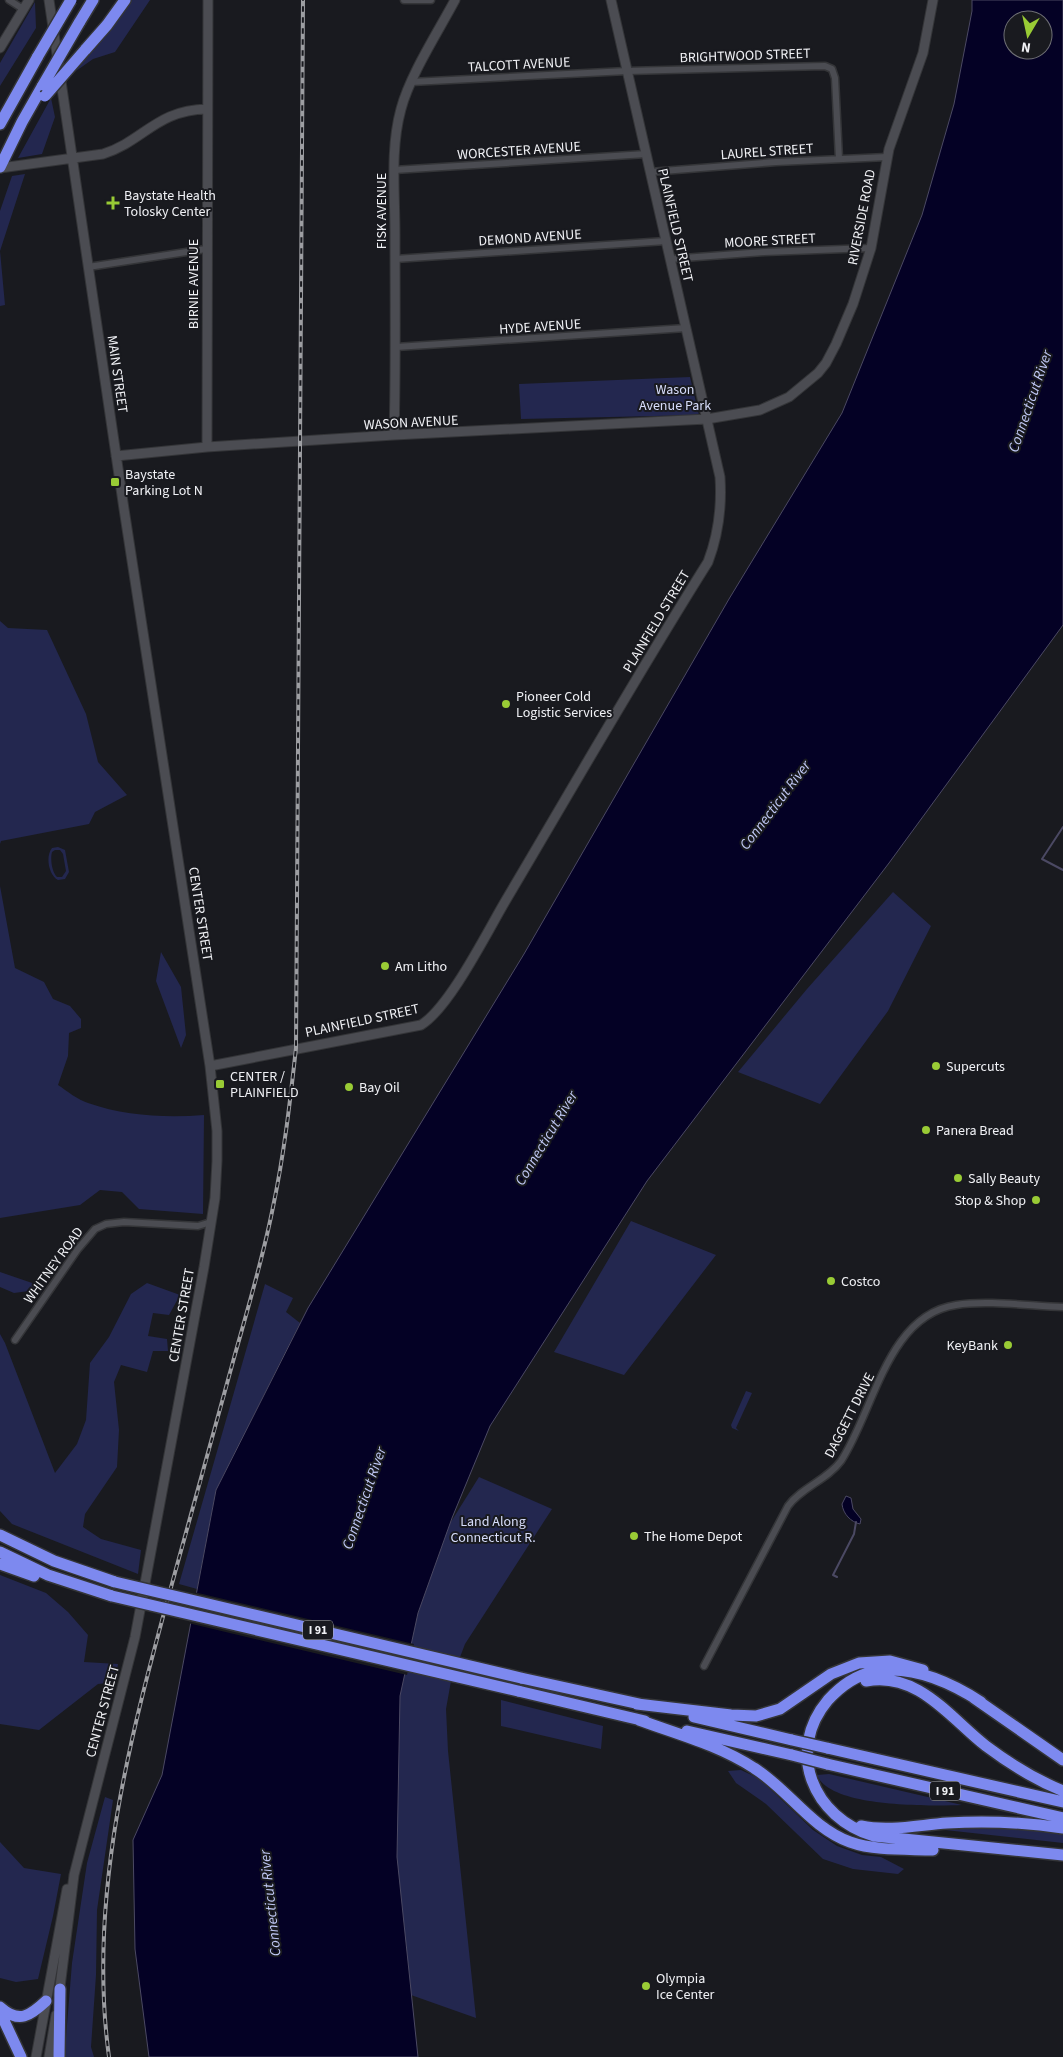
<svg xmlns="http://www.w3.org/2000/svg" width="1063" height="2057" font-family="'Source Sans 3',sans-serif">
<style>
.green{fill:#23274f;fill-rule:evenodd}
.water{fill:#040125;stroke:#4b4963;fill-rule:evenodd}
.pier{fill:#191a1f}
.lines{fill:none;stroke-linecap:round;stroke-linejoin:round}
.stream{stroke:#4b4963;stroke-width:2}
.street-casing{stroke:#343538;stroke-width:9}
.secondary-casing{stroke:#343538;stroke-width:11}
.highway-casing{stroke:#343538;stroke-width:14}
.street{stroke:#4b4c52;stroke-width:6}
.secondary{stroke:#4b4c52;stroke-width:9}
.highway{stroke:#7d89ef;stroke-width:11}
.rail-casing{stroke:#9d9ea2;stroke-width:4}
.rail{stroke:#191a1f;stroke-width:2;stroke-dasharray:5.5;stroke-linecap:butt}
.highway-bridge-casing{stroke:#343538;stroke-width:14;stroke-linecap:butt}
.highway-bridge{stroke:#7d89ef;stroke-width:11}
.poi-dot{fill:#99cb35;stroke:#191a1f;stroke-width:2}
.labels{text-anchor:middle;stroke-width:4;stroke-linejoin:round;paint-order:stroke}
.shield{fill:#191a1f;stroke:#b0b0b5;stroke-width:1}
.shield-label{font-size:12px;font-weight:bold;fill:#f0f1f5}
.street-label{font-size:14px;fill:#f0f1f5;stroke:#191a1f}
.poi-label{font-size:14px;fill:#f0f1f5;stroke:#191a1f;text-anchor:start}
.park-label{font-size:14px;fill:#d7ddfb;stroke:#191a1f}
.water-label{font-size:15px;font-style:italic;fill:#c1c9f6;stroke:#191a1f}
</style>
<rect width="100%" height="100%" fill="#191a1f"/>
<path class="green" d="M 132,0 L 150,0 L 115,52 L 93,59 L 76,71 Z
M 35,2 L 36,28 L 0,86 L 0,63 Z
M 51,98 L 55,117 L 42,154 L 18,158 Z
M 25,174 L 0,251 L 5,305 L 0,306 L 0,211 L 12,176 Z
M 690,377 L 699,415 L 521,419 L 519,384 Z
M 0,621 L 8,628 L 47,630 L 86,714 L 98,762 L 127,795 L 95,812 L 89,824 L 1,841 L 0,844 Z
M 58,847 L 65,850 L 69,872 L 65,879 L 58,880 C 49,875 45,857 52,848 ZM 55,850 L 60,850 L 63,854 L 66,871 L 62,877 L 57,877 C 52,872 50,859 52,852 Z
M 0,886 L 15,968 L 44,982 L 53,999 L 70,1006 L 81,1019 L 81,1028 L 69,1033 L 68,1056 L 58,1085 C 67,1091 78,1100 88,1103 C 125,1116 166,1118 204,1115 L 203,1214 L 139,1209 L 122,1192 L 100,1190 L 80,1205 L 0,1218 Z
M 893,892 L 931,926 L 888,1011 L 820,1104 L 738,1072 L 807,989 Z
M 161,952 L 181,987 L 186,1035 L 181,1048 L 156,981 Z
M 631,1221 L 716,1255 L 624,1375 L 554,1352 Z
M 0,1272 L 35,1284 L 36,1290 L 14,1293 L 0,1287 Z
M 147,1283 L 180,1295 L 169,1315 L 153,1313 L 148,1336 L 167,1339 L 168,1351 L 153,1351 L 147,1372 L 121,1365 L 114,1382 L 119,1430 L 117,1467 L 85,1514 L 83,1527 L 101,1539 L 141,1550 L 138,1574 L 12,1524 L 0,1511 L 0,1334 L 5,1343 L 55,1473 L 77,1444 L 86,1420 L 90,1363 L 109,1337 L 131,1294 Z
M 265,1284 L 293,1298 L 286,1312 L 300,1323 L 216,1490 L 197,1589 L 179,1584 Z
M 746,1391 L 752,1393 L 736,1428 L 739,1431 L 732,1428 L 731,1425 Z
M 479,1477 L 552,1509 L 465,1644 L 451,1681 L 446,1709 L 448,1751 L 476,2018 L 411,1995 L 381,1765 L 418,1613 L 449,1525 Z
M 0,1575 L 46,1593 L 68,1612 L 88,1635 L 84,1662 L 118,1664 L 115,1682 L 98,1684 L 39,1730 L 0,1724 Z
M 501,1700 L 603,1726 L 601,1749 L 501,1726 Z
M 741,1770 L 760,1779 L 813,1830 L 837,1846 L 862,1855 L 881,1857 L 904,1869 L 898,1874 L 853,1869 L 823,1859 L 766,1804 L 736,1783 L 728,1771 Z
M 829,1774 L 962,1805 C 931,1806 830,1808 817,1775 Z
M 105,1797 L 113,1800 L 97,1910 L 96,1975 L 91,2047 L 94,2057 L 66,2057 L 65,2050 L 72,1963 L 87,1863 Z
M 997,1827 L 1063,1831 L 1063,1843 L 945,1830 Z
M 0,1842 L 24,1868 L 61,1874 L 53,1916 L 38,1979 L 16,1982 L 0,1978 Z"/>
<path class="water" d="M 972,0 L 1063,0 L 1063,625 L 889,863 L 647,1181 L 490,1426 L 452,1518 L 418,1613 L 400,1696 L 397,1857 L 418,2057 L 149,2057 L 135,1949 L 133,1840 L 162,1775 L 216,1490 L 308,1308 L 524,954 L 729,599 L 842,413 L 922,215 L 954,104 L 972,11 ZM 1013,20 L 1043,20 L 1043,50 L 1013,50 Z
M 846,1496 L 851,1498 L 853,1509 L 861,1519 L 860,1524 C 851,1522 843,1514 842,1504 Z"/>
<path class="pier" d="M 194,1592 L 414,1644 L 407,1675 L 188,1623 Z"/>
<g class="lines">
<path class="stream" d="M 1063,827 L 1042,859 L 1063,870
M 837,1577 L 833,1575 L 854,1534 L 856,1522"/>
<g class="street-casing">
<path id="street" d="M 9,0 L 23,9
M 404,0 L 431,0
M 411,82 L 627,71 L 825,66 L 832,69 L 835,78 L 839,159
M 394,170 L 646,154
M 650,172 L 776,162 L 887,157
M 395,259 L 666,241
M 670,259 L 764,252 L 871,248
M 88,267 L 206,249
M 396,347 L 686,328
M 15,1340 L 78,1249 L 95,1229 L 106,1224 L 124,1222 L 198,1226 L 211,1222
M 704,1666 L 788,1506 C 802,1487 827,1480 841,1461 C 874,1411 887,1315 956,1305 C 987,1300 1031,1306 1063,1307"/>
</g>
<g class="secondary-casing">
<path id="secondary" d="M 49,0 L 124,509 L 210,1066 L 217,1131 L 217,1161 L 215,1198 L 204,1267 L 135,1637 L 74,1875 L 59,1995
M 0,48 L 29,0
M 0,168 L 103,154 C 144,141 156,110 207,109
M 394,435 C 396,368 395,301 395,234 C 395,192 390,149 401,109 C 410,75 438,32 455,0
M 207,447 L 208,0
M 116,456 L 207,447 L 394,435 L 707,419 L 760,410 L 789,397 L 818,373 L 826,363 L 836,344 L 853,304 L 871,248 L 889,149 L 923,53 L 933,0
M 210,1066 L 421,1025 C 450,1007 487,932 506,900 C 573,787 638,673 708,562 C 719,533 722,507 720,477 L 611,0
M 36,2057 L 67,1889
M 49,2057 L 56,2015"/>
</g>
<g class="highway-casing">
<path id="highway" d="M 79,23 L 93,0
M 85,50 L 107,25 L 125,0
M 0,124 L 38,56
M 0,167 L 22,122 L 43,85
M 0,1535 L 54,1561 L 115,1582
M 0,1552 L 48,1575 L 112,1596
M 0,1564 L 34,1576
M 521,1678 L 644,1705
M 866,1681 C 918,1671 950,1718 986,1746 C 1010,1764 1036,1780 1063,1791
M 518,1691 L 645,1721
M 974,1698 L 1063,1760
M 981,1702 C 950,1682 910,1664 872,1672 C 854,1676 840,1687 828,1700 C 785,1751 813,1818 874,1836 L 1063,1855
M 637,1704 L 731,1715 L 756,1716 L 780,1709 L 831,1674 L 859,1663 L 890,1661 L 923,1670
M 694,1717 L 792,1740
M 639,1720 C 677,1734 719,1745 754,1768 C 788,1789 811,1828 850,1842 C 875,1851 906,1849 933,1850
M 687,1731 L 792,1755
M 827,1748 L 1063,1802
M 827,1764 L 1063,1818
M 861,1826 C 889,1832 919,1825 947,1823 C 986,1821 1024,1822 1063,1828
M 0,2007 C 19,2024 30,2016 46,2001
M 0,2012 L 21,2057
M 59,2057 L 60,1989"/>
</g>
<use href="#street" class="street"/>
<use href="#secondary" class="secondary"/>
<use href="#highway" class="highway"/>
<g class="rail-casing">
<path id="rail" d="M 109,2057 C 86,1888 135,1719 179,1558 C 198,1491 216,1424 234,1358 C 248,1308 263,1258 273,1207 C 284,1155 290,1102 296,1048 L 303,0"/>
</g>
<use href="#rail" class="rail"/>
<g class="highway-bridge-casing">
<path id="highway-bridge" d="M 38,56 L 71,0
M 43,85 L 79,23
M 45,96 L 85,50
M 115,1582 L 521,1678
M 112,1596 L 518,1691
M 792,1740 L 827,1748
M 792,1755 L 827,1764"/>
</g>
<use href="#highway-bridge" class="highway-bridge"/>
</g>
<g class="poi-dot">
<path d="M110.5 195.5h5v5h5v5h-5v5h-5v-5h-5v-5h5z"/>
<rect x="110" y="477" width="10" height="10" rx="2.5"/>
<circle cx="506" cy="704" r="5"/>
<circle cx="385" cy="966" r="5"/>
<circle cx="936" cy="1066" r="5"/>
<rect x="215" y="1079" width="10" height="10" rx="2.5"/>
<circle cx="349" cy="1087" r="5"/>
<circle cx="926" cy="1130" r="5"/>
<circle cx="958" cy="1178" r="5"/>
<circle cx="1036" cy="1200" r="5"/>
<circle cx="831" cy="1281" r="5"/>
<circle cx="1008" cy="1345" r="5"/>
<circle cx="634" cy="1536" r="5"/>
<circle cx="646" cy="1986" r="5"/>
</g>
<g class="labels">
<g class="shield">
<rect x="303" y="1620.5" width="30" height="19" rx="4"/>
<rect x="930" y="1781.5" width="30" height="19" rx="4"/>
</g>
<g class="shield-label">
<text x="318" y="1634">I 91</text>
<text x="945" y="1795">I 91</text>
</g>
<g class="street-label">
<text transform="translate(745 55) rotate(-2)" y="5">BRIGHTWOOD STREET</text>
<text transform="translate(519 64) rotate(-3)" y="5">TALCOTT AVENUE</text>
<text transform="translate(519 150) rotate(-4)" y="5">WORCESTER AVENUE</text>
<text transform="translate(767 151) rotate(-4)" y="5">LAUREL STREET</text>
<text transform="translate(381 211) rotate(-90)" y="5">FISK AVENUE</text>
<text transform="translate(861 217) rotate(-79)" y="5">RIVERSIDE ROAD</text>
<text transform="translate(676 225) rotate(77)" y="5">PLAINFIELD STREET</text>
<text transform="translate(530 237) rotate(-4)" y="5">DEMOND AVENUE</text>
<text transform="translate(770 240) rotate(-3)" y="5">MOORE STREET</text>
<text transform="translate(193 284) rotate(-90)" y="5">BIRNIE AVENUE</text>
<text transform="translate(540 326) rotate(-4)" y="5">HYDE AVENUE</text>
<text transform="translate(118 374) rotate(82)" y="5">MAIN STREET</text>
<text transform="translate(411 422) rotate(-3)" y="5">WASON AVENUE</text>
<text transform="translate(656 621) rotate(-59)" y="5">PLAINFIELD STREET</text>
<text transform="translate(201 914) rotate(81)" y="5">CENTER STREET</text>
<text transform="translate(362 1020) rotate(-12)" y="5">PLAINFIELD STREET</text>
<text transform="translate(53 1265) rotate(-54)" y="5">WHITNEY ROAD</text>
<text transform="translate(181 1315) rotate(-80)" y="5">CENTER STREET</text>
<text transform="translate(849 1415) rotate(-63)" y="5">DAGGETT DRIVE</text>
<text transform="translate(102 1711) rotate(-75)" y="5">CENTER STREET</text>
</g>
<g class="poi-label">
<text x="124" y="200">Baystate Health<tspan x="124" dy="16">Tolosky Center</tspan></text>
<text x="125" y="479">Baystate<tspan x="125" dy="16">Parking Lot N</tspan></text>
<text x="516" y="701">Pioneer Cold<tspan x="516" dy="16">Logistic Services</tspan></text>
<text x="395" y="971">Am Litho</text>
<text x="946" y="1071">Supercuts</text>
<text x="230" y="1081">CENTER /<tspan x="230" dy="16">PLAINFIELD</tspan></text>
<text x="359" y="1092">Bay Oil</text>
<text x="936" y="1135">Panera Bread</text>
<text x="968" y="1183">Sally Beauty</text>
<text x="1026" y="1205" text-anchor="end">Stop &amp; Shop</text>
<text x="841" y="1286">Costco</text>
<text x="998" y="1350" text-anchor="end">KeyBank</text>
<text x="644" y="1541">The Home Depot</text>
<text x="656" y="1983">Olympia<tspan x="656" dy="16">Ice Center</tspan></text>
</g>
<g class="park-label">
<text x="675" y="394">Wason<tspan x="675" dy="16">Avenue Park</tspan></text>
<text x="493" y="1526">Land Along<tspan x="493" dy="16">Connecticut R.</tspan></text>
</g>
<g class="water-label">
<text transform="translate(1030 401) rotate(-71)" y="5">Connecticut River</text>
<text transform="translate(775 805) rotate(-53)" y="5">Connecticut River</text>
<text transform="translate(546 1138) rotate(-59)" y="5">Connecticut River</text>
<text transform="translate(364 1498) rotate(-71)" y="5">Connecticut River</text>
<text transform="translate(270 1903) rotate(-96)" y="5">Connecticut River</text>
</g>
</g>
<g transform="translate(1028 35) rotate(189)"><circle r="24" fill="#191a1f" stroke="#6f7075"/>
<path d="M0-4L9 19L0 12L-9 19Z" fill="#99cb35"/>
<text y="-8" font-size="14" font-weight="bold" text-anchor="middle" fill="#f0f1f5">N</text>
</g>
</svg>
